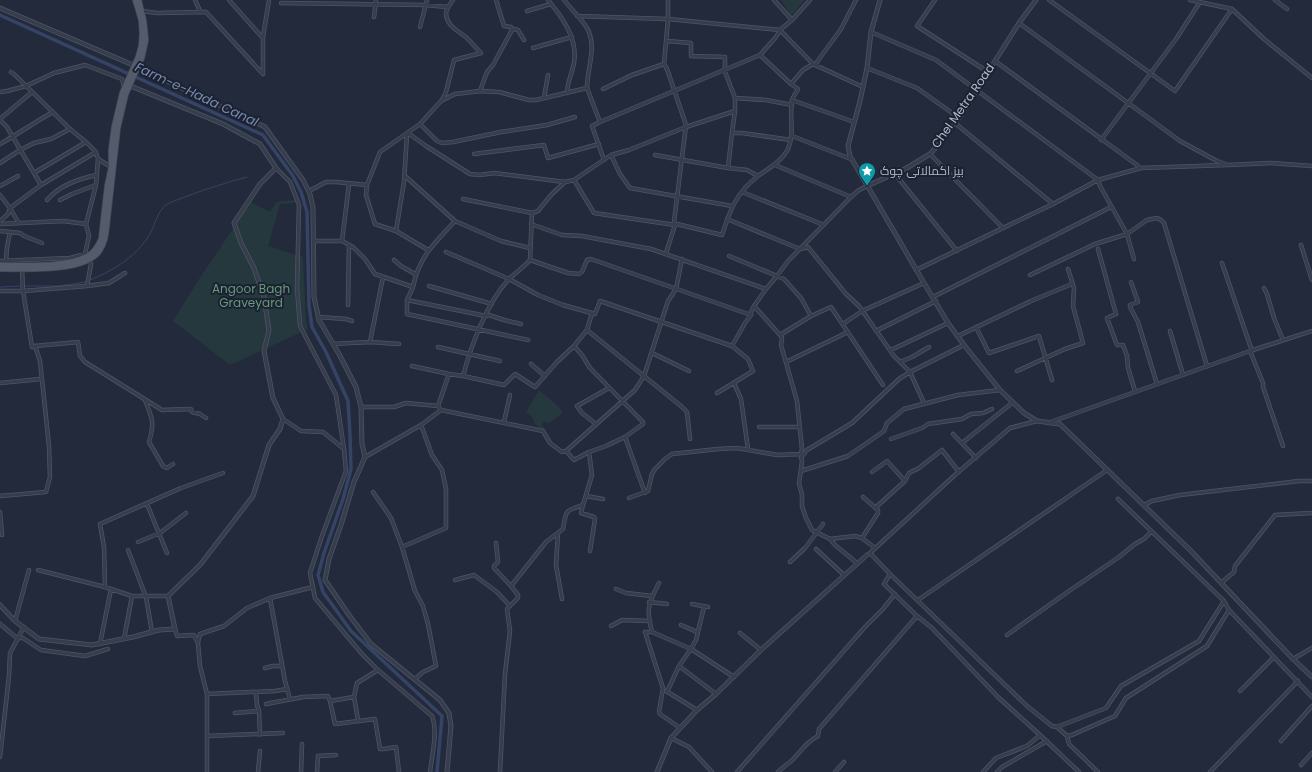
<svg xmlns="http://www.w3.org/2000/svg" width="1312" height="772" font-family="Poppins,Cairo,sans-serif">
<style>
.green{fill:#24383d}
.lines{fill:none;stroke-linecap:round;stroke-linejoin:round}
.stream{stroke:#354364;stroke-width:1}
.canal{stroke:#354364;stroke-width:3.5}
.minor-casing{stroke:#4e5564;stroke-width:4.5}
.tertiary-casing{stroke:#4e5564;stroke-width:5}
.primary-casing{stroke:#3f4655;stroke-width:6}
.minor{stroke:#363d4c;stroke-width:3}
.tertiary{stroke:#363d4c;stroke-width:3.5}
.primary{stroke:#545c6c;stroke-width:4.5}
.labels{text-anchor:middle;stroke-width:4;stroke-linejoin:round;paint-order:stroke}
.street-label{font-size:12px;fill:#b1b8c8;stroke:#1b2231}
.poi-label{font-size:12px;fill:#b1b8c8;stroke:#1b2231;text-anchor:start}
.park-label{font-size:12px;fill:#689979;stroke:#1b2231}
.water-label{font-size:13px;font-style:italic;fill:#798ab1;stroke:#1b2231}
</style>
<rect width="100%" height="100%" fill="#222a3c"/>
<path class="green" d="M 781,0 L 805,0 L 791,16 Z
M 295,200 L 295,203 L 280,204 L 268,246 L 303,257 L 306,321 L 308,329 L 230,365 L 173,321 L 199,279 L 251,202 L 270,212 L 276,202 Z
M 539,390 L 558,406 L 563,413 L 549,423 L 544,421 L 542,424 L 544,428 L 543,430 L 535,424 L 533,418 L 526,412 Z"/>
<g class="lines">
<path class="stream" d="M 90,280 C 113,271 139,255 151,232 C 155,223 158,211 166,205 C 170,202 177,200 182,198 C 203,190 225,183 247,177
M 25,286 L 58,286 L 86,282
M 0,287 L 21,286"/>
<path class="canal" d="M 0,15 L 263,135 L 293,176 L 301,192 L 307,212 L 309,305 L 312,327 L 326,352 L 348,401 L 350,434 L 351,469 L 343,499 L 324,553 L 318,575 L 323,592 L 351,631 L 442,716 L 437,772"/>
<g class="minor-casing">
<path id="minor" d="M 195,0 L 200,11
M 229,0 L 262,37
M 453,0 C 450,4 446,9 446,14 C 447,26 458,31 466,37 C 471,42 476,48 481,53
M 496,0 L 504,26 L 511,27 L 512,30
M 548,0 C 563,18 578,39 574,63 C 572,73 567,84 567,93
M 774,0 L 792,20
M 935,0 L 917,26 L 988,72
M 1049,0 L 1175,91 L 1232,9
M 1190,0 L 1232,9 L 1264,39 L 1312,78
M 1275,0 L 1287,9
M 281,3 L 425,5 L 448,7
M 142,11 L 157,13 L 206,12 L 263,74
M 527,11 L 551,4
M 577,16 L 668,19 L 780,30 L 813,64 L 863,87
M 374,17 L 376,0
M 1019,23 L 1180,141 L 1217,161 L 1228,165 L 1271,163 L 1312,166
M 420,27 L 427,0
M 871,32 L 936,60 L 1098,180 L 1100,186 L 1127,234 L 1134,259
M 533,48 L 572,37
M 760,55 L 791,84
M 995,61 L 1141,168
M 867,68 L 917,88 L 959,118
M 11,72 L 14,74 L 70,129 L 86,142 L 96,152 L 98,159 L 111,167
M 263,74 L 263,37 L 269,0
M 587,88 L 600,122 L 760,55 L 776,37 L 780,30 L 792,20 L 810,0
M 603,89 L 632,75 L 664,64
M 480,91 L 487,72 L 493,65 L 512,30 L 514,29 L 518,30 L 524,40
M 0,92 L 7,91 L 26,86 L 54,73 L 85,65 L 122,79 L 124,87
M 544,98 L 548,75
M 735,98 L 766,100 L 792,105
M 442,100 L 446,92 L 454,60 L 481,53
M 792,100 L 854,122
M 0,119 L 32,92
M 0,120 L 7,127 L 41,185
M 600,122 L 592,126 L 604,160
M 955,123 L 1053,204
M 420,124 L 437,141 L 442,143 L 453,142 L 501,132 L 547,125 L 575,117
M 408,133 L 426,146 L 470,174 L 480,175 L 494,173 L 565,182
M 732,133 L 742,133 L 791,140
M 792,136 L 851,159
M 1101,140 L 1176,39 L 1200,2
M 0,144 C 18,134 35,122 53,112
M 474,154 L 544,145 L 548,158 L 599,144
M 930,154 L 1003,228
M 611,155 L 620,174 L 630,188 L 732,206
M 655,155 L 728,168 L 747,170 L 758,176
M 0,163 L 20,150 L 34,143 L 51,139 L 70,129
M 775,165 L 851,197
M 276,168 L 290,182 L 299,205 L 297,288 L 300,326 L 336,395 L 344,449 L 346,471 L 322,536 L 310,573 L 315,598 L 362,654 L 378,670 L 432,716 C 438,731 432,756 430,772
M 728,168 L 732,133 L 735,111
M 34,173 L 86,142
M 895,174 L 957,251
M 405,176 L 455,221 L 501,241 L 530,248
M 574,180 L 594,213 L 675,225 L 677,224 L 722,235 C 730,210 736,193 758,176 C 769,168 782,161 788,149 C 795,133 789,117 792,100 C 793,97 796,93 798,89 L 791,84 L 803,70 L 813,64 L 815,65 L 817,62 L 841,29 L 856,0
M 367,185 L 380,152 L 420,124 L 441,101 L 455,94 L 480,91 L 499,92 L 529,100 L 536,100 L 587,88 C 587,70 596,50 589,32 C 586,23 570,8 564,0
M 0,186 L 18,176
M 309,191 L 326,182 L 336,182 L 367,185 L 366,195 L 375,224 L 396,231 L 428,250
M 742,192 L 824,225
M 0,195 L 10,208 L 18,222
M 463,199 L 532,213
M 47,200 C 60,185 78,179 97,175
M 60,200 L 72,194 L 96,185
M 727,219 L 800,249 L 808,247 L 846,294 L 859,306 L 894,356 L 910,372 L 924,403
M 0,221 L 8,214 L 10,208 L 41,185 L 96,152
M 0,224 L 63,221 L 86,224
M 531,224 L 562,235 L 582,236 L 651,249 L 766,289
M 0,231 L 20,233 L 24,236 L 42,243
M 396,231 L 404,182 L 407,134
M 314,241 L 342,241 L 353,247 L 365,259 L 375,274 L 413,287 L 407,300 L 407,314 L 528,340
M 342,241 L 349,184
M 1301,245 L 1312,280
M 1098,249 L 1116,314 L 1107,318 L 1117,345 L 1123,345 L 1127,356 L 1128,368 L 1135,391
M 446,252 L 509,279 L 538,295 L 563,305 L 595,314 L 600,301 L 732,346 L 748,359 L 753,371 L 717,393
M 666,253 L 675,225 L 674,222 L 686,125 L 667,69 L 664,64 L 668,19 L 668,0
M 729,256 L 784,279 L 801,298 L 811,316
M 394,260 L 401,266 L 415,274
M 530,260 L 568,273 L 579,274 L 582,272 L 587,260 L 591,259 L 751,315
M 0,261 L 70,258 L 85,254 L 89,236 L 86,224 L 96,185 L 98,159
M 6,261 L 7,247 L 10,232
M 1222,263 L 1252,351
M 916,270 L 1053,204 L 1098,180 L 1141,168 L 1227,165
M 1030,275 L 1095,244 L 1127,234 L 1147,220 L 1157,218 L 1161,220 L 1164,223 L 1207,366
M 1131,282 L 1138,302 L 1130,305 L 1130,307 L 1138,322 L 1157,384
M 87,286 L 91,264 L 90,260
M 429,286 L 492,304
M 413,287 C 419,256 435,243 455,221
M 1264,288 L 1267,294 L 1274,318 L 1283,340
M 0,291 L 23,291 L 87,286 L 109,283 L 125,273
M 933,297 L 1111,207
M 407,300 L 486,316 L 489,315 L 504,320 L 521,324
M 348,305 L 349,245
M 754,306 L 780,335 L 782,338 L 781,345 L 797,401 L 802,449 L 801,454 L 802,462 L 799,483 L 802,495 L 802,506 L 806,518 L 812,530 L 830,539 L 855,536 L 862,538 L 875,548
M 318,317 L 346,319 L 352,321
M 843,324 L 862,311 L 924,283
M 976,327 L 989,353 L 1039,336 L 1052,380
M 587,330 L 681,406 L 687,412 L 690,439
M 876,331 L 936,301
M 1170,331 L 1183,375
M 780,335 L 811,316 L 831,307 L 883,385
M 958,336 L 1031,301 L 1072,284
M 370,342 L 383,277
M 333,344 L 370,342 L 399,344
M 35,346 L 78,342 L 80,356 L 85,362 L 162,410 L 191,409 L 192,412 L 200,414 L 206,418
M 574,346 L 582,355 L 590,368 L 643,422 L 643,424 L 625,437 L 606,446 L 589,452
M 732,346 L 745,323 L 751,315 L 751,312 L 754,306 L 766,289 L 777,276 L 788,261 L 851,197 L 859,190 L 867,186
M 438,347 L 500,361
M 891,350 L 948,323
M 1250,351 L 1263,383 L 1263,387 L 1283,446
M 652,353 L 689,371
M 786,362 L 848,332
M 900,362 L 912,357 L 929,347
M 531,364 L 545,376
M 412,366 L 449,374
M 1017,371 L 1065,349 L 1083,343 L 1073,306 L 1074,288 L 1068,269
M 463,376 L 504,385 L 515,374 L 535,387 L 557,362 L 574,346 L 587,330 L 592,313
M 0,383 L 41,379
M 734,383 L 741,399 L 748,449
M 145,400 C 152,418 155,422 149,442 L 163,466 L 167,468 L 173,464
M 361,407 L 394,407 L 406,403 L 438,406
M 441,410 L 543,431 L 550,443 L 562,452 L 566,451 L 635,390 L 644,376 L 668,301 L 676,289 L 682,259
M 283,419 L 301,431 L 323,432 L 344,449
M 504,422 L 510,395
M 1048,423 L 1250,351 L 1312,331
M 596,424 L 582,413 L 577,406 L 609,388
M 759,427 L 799,427
M 953,434 L 976,458
M 625,437 L 645,493
M 891,439 L 922,428 L 928,424 L 962,419 L 971,414 L 983,413 L 992,409
M 962,443 L 1012,403
M 365,457 L 421,425 L 441,410 L 438,406 L 449,374 L 463,376 C 471,346 487,302 509,279 C 516,272 524,267 530,260 L 532,213 L 538,211 L 551,195 L 565,182 L 574,180 L 611,155 L 629,150 L 686,127 L 735,111 L 735,98 L 724,69 L 725,68 L 725,57 L 691,56 L 691,43 L 667,41
M 801,458 L 807,450 L 852,423 L 899,379 L 910,372 L 964,345
M 801,471 L 848,456 L 884,431 L 887,423 L 904,409 L 958,395 L 1000,390
M 872,472 L 887,461 L 905,481
M 373,492 L 391,518 L 402,547 L 415,591 L 423,606 L 428,624 L 436,666 L 423,672 L 415,679
M 0,496 L 46,492 L 50,477 L 49,446 L 40,361 L 35,346 L 32,347 L 23,291 L 22,269
M 586,496 L 603,499
M 629,498 L 648,491 L 652,474 L 655,469 L 665,459 L 672,454 L 718,449 L 737,448 L 777,455 L 801,454
M 1118,499 L 1224,601 L 1229,610 L 1312,697
M 147,504 L 167,553
M 583,505 L 581,513 L 594,517 L 595,519 L 590,551
M 1144,505 L 1152,501 L 1180,495 L 1299,481 L 1312,481
M 875,508 L 905,481 L 909,473 L 919,468 L 942,450 L 959,472
M 0,512 L 2,535
M 558,533 L 556,565 L 562,599
M 862,538 L 878,513 L 878,510 L 863,497
M 830,539 L 835,545 L 857,563
M 138,542 L 160,533 L 186,513
M 496,543 L 498,562 L 494,566 L 494,568 L 511,586
M 402,547 L 446,528 L 446,489 L 442,470 L 432,455 L 421,425
M 816,549 L 844,575
M 128,550 L 146,597 L 152,632
M 870,553 L 890,574 L 1027,706 L 1052,726 L 1057,727 L 1067,736 L 1072,735 L 1115,716 L 1126,698 L 1207,646 L 1229,610
M 870,553 L 956,474 L 1010,428 L 1037,421
M 790,562 L 805,548 L 823,524
M 38,570 L 105,587 L 132,596 L 168,596
M 890,574 L 884,584 L 917,616 L 932,628 L 999,698 L 1040,735 L 1079,772
M 455,580 L 474,575 L 497,592 L 510,606
M 1221,583 L 1234,572 L 1235,566 L 1275,515 L 1312,513
M 105,587 L 104,547 L 100,524 L 181,488 L 223,473
M 616,589 L 626,593 L 652,596
M 270,598 L 285,681 L 290,699
M 918,600 L 1107,470
M 649,602 L 667,604
M 692,604 L 708,607
M 15,621 L 29,570
M 0,624 L 17,638 L 23,638 L 41,650 L 85,656 L 108,649
M 681,625 L 697,632
M 611,626 L 622,620 L 649,621
M 175,629 L 177,636 L 194,635 L 198,643 L 200,666 L 207,694 L 207,772
M 652,632 C 646,609 648,604 659,583
M 740,633 L 761,650
M 1007,635 L 1069,591 L 1119,557 L 1135,544 L 1144,539 L 1151,532
M 124,639 L 132,596
M 198,642 L 200,634 L 224,626 L 247,608 L 270,598 L 313,587
M 100,644 L 111,589
M 1293,659 L 1312,648
M 679,666 L 716,694
M 265,668 L 273,666 L 282,666
M 666,691 L 697,710
M 1240,691 L 1274,657
M 256,692 L 257,705 L 259,711 L 260,735
M 667,692 L 679,666 L 691,649 L 696,640 L 704,607
M 207,694 L 275,691 L 287,689
M 354,697 L 330,701 L 335,724 L 375,719 L 380,749 L 384,749 L 396,747 L 399,772
M 266,704 L 303,697 L 328,696 L 330,701
M 235,713 L 259,711
M 358,720 L 354,697 L 357,683 L 378,670
M 1057,727 L 1106,708 L 1121,686 L 1199,641 L 1224,601
M 680,728 L 660,714 L 659,712 L 663,688 L 645,632 L 652,632 L 691,649 L 734,677
M 207,736 L 283,733
M 1067,736 L 1069,744 L 1098,772
M 671,738 L 689,747 L 712,772
M 1281,741 L 1312,706
M 0,757 L 9,676 L 10,653 L 24,627
M 1301,765 L 1312,753
M 258,772 L 260,751
M 301,772 L 302,744
M 317,772 L 318,756 L 336,755
M 500,772 L 505,674 L 510,631 L 507,609 L 518,598 L 518,595 L 511,586 L 546,542 L 563,529 C 566,510 565,511 583,505 L 592,475 L 589,452 L 574,460 L 566,451
M 737,772 L 865,627 L 883,609 L 895,594
M 778,772 C 782,768 786,765 790,762 C 801,753 803,744 818,736 L 819,729 L 917,616
M 835,772 L 844,762
M 983,772 L 996,758 L 1027,746 L 1040,735
M 997,772 L 1002,767 L 1047,741
M 1210,772 L 1298,681"/>
</g>
<g class="tertiary-casing">
<path id="tertiary" d="M 880,0 L 871,32 L 867,68 L 860,101 L 848,146 L 850,156 L 924,283 L 948,323 L 964,345 L 1000,390 L 1024,413 L 1037,421 L 1060,424 L 1191,551 L 1293,659 L 1312,677
M 0,8 L 133,65 L 265,127 L 303,180 L 310,194 L 313,208 L 314,297 L 319,320 L 339,354 L 356,387 L 361,407 L 362,444 L 365,457 L 354,482 L 341,525 L 329,559 L 325,580 L 349,615 L 371,644 L 440,700 L 449,713 L 451,726 L 447,772
M 867,186 L 905,169 L 930,154 L 938,145 L 959,118 L 1019,23 L 1036,0
M 0,605 L 15,621 L 39,639 L 92,645 L 133,637 L 159,630 L 175,629 L 168,596 L 200,565 L 253,496 L 269,445 L 280,429 L 283,419 L 273,398 L 264,351 L 269,330 L 264,298 L 254,268 L 241,243 L 234,223 L 260,184 L 276,168 L 260,144 L 223,124 L 133,87 L 127,88
M 657,772 L 671,738 L 697,710 L 716,694 L 761,650 L 867,555"/>
</g>
<g class="primary-casing">
<path id="primary" d="M 0,265 C 26,265 64,268 87,256 C 94,253 98,246 101,239 L 107,186 L 111,167 L 111,150 L 114,127 L 122,93 L 138,57 L 141,46 L 142,34 L 141,20 L 135,0
M 0,269 C 25,269 82,273 99,252 C 105,244 106,235 107,226 L 118,128 L 126,94 L 142,58 L 146,40 L 144,21 L 139,0"/>
</g>
<use href="#minor" class="minor"/>
<use href="#tertiary" class="tertiary"/>
<use href="#primary" class="primary"/>
</g>
<defs>
<g id="sight-pin" transform="scale(0.9)"><path d="M0 17L-7.5 6A9.5 9.5 0 1 1 7.5 6Z" fill="#0f9aa8" stroke="#1b2231"/><path d="M0-6L1.8-2.2L6-1.7L2.9 1.2L3.7 5.4L0 3.3L-3.7 5.4L-2.9 1.2L-6-1.7L-1.8-2.2Z" fill="#fff"/></g>
</defs>
<g fill-rule="evenodd">
<use href="#sight-pin" x="867" y="171"/>
</g>
<g class="labels">
<g class="street-label">
<text transform="translate(963 106) rotate(-55)" y="4">Chel Metra Road</text>
</g>
<g class="poi-label">
<text x="880" y="175">بیز اکمالاتی چوک</text>
</g>
<g class="park-label">
<text x="251" y="293">Angoor Bagh<tspan x="251" dy="14">Graveyard</tspan></text>
</g>
<g class="water-label">
<text transform="translate(197 94) rotate(25)" y="5">Farm-e-Hada Canal</text>
</g>
</g>
</svg>
